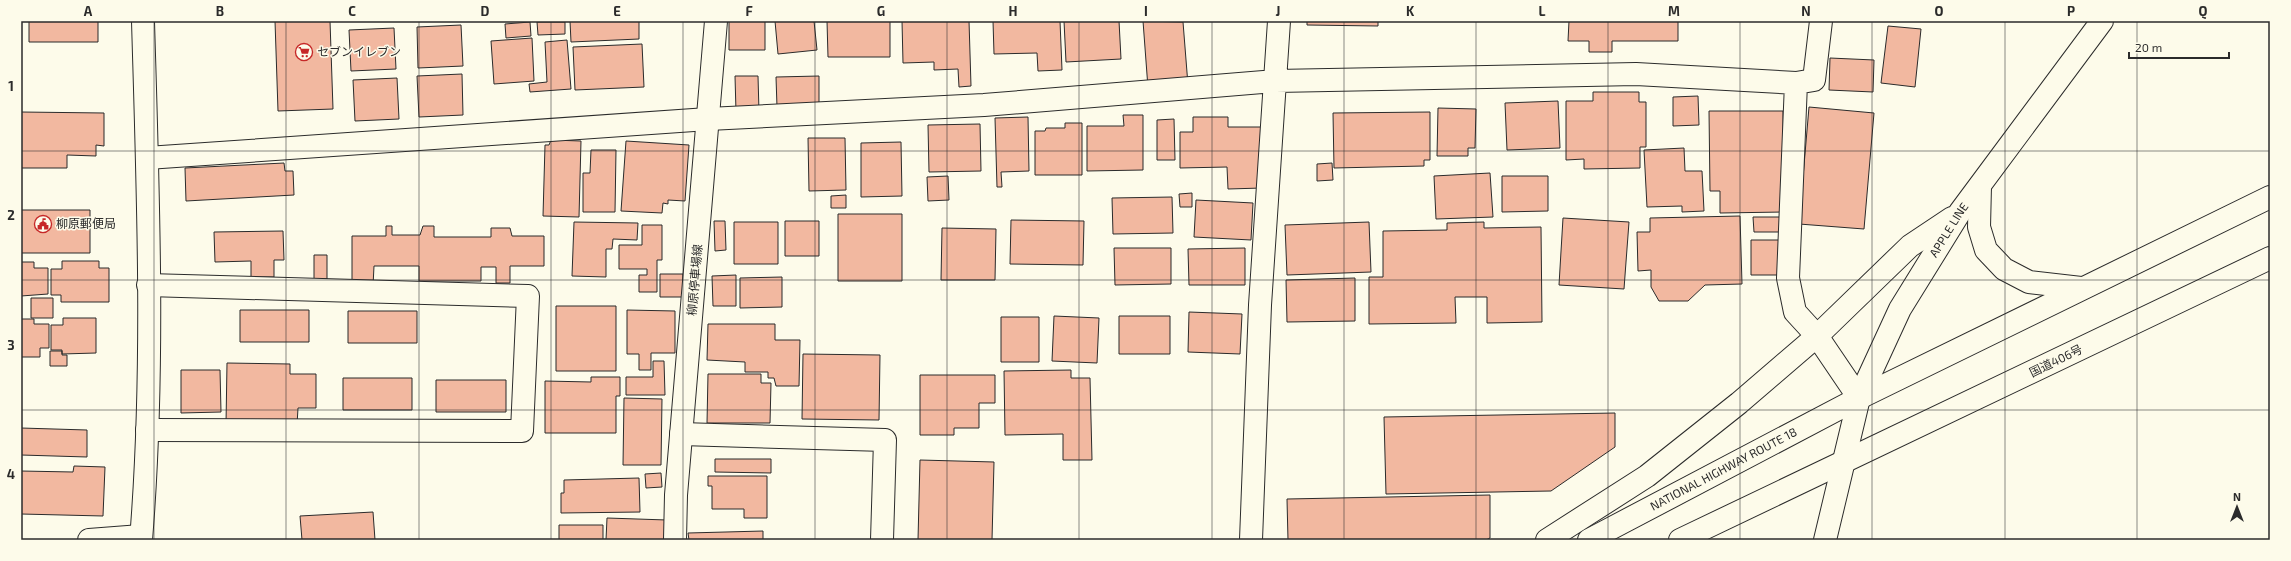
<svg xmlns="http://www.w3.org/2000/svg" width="2291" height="561" font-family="'Exo 2','Noto Sans JP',sans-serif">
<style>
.building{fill:#f2b8a0;stroke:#2b2b2b}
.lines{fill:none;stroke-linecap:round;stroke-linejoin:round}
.minor-casing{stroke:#2b2b2b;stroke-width:24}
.tertiary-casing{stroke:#2b2b2b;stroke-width:24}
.secondary-casing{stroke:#2b2b2b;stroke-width:24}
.trunk-casing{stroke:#2b2b2b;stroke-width:24}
.minor{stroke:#fdfbea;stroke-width:22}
.tertiary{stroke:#fdfbea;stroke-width:22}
.secondary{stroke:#fdfbea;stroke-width:22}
.trunk{stroke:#fdfbea;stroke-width:22}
.grid{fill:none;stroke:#2b2b2b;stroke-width:1;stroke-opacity:0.55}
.labels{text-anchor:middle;stroke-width:3;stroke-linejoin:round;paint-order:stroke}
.poi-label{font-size:12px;fill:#2b2b2b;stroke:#fdfbea;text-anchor:start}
.street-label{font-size:12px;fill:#2b2b2b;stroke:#fdfbea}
.neatline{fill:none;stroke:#2b2b2b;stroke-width:1.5}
.grid-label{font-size:13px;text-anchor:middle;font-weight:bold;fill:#2b2b2b}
</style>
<rect width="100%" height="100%" fill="#fdfbea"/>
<path class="building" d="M 29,21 L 98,21 L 98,42 L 29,42 Z
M 275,21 L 330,21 L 333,109 L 278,111 Z
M 570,21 L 639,21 L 639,39 L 571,42 Z
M 729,21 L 765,21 L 765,50 L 729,50 Z
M 775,21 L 814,21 L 817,50 L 778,54 Z
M 827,21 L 890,21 L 890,57 L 828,57 Z
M 902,21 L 969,21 L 971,86 L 959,87 L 958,69 L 934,70 L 934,62 L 903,63 Z
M 993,21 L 1060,21 L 1062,70 L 1038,71 L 1037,53 L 994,54 Z
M 1064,21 L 1119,21 L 1121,59 L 1066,62 Z
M 1143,21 L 1183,22 L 1188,85 L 1148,88 Z
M 1307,21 L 1378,21 L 1378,26 L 1307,25 Z
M 1569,21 L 1678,21 L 1678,41 L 1612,41 L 1612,52 L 1589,52 L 1589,41 L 1568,41 Z
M 530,22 L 531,36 L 506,38 L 505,24 Z
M 537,22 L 565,22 L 565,34 L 538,35 Z
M 461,25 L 463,66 L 418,68 L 417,27 Z
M 1888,26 L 1921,29 L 1915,87 L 1881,83 Z
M 394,28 L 396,69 L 351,71 L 349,30 Z
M 532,38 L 534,81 L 494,84 L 491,41 Z
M 567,40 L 571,89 L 530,92 L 529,84 L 547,82 L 545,42 Z
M 642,44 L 644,87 L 575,90 L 573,47 Z
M 1830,58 L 1874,60 L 1873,92 L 1829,90 Z
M 462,74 L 463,115 L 419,117 L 417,76 Z
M 735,76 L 758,76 L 759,112 L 736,112 Z
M 819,76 L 819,106 L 777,107 L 776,77 Z
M 397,78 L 399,119 L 355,121 L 353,80 Z
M 1593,92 L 1639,92 L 1639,102 L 1646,102 L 1646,147 L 1640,147 L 1640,168 L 1584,169 L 1584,159 L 1566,160 L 1566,101 L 1593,101 Z
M 1698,96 L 1699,125 L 1673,126 L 1673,97 Z
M 1558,101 L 1560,148 L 1507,150 L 1505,103 Z
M 1809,107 L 1874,113 L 1864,229 L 1799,224 Z
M 1438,108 L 1476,109 L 1475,148 L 1468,148 L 1468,156 L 1437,156 Z
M 1709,111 L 1783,111 L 1784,212 L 1720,213 L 1720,191 L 1710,191 Z
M 21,112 L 104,113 L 104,146 L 96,145 L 96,156 L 67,155 L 67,168 L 21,168 Z
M 1430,112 L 1430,160 L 1424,160 L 1424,166 L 1334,168 L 1333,113 Z
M 1123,115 L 1143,115 L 1143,170 L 1087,171 L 1087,126 L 1124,126 Z
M 1028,117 L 1029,171 L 1001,172 L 1002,187 L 997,187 L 995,118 Z
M 1193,117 L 1228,117 L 1228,127 L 1262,127 L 1262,188 L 1228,189 L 1227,167 L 1180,168 L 1180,132 L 1193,132 Z
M 1174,119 L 1175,160 L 1157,160 L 1157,120 Z
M 1065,123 L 1082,123 L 1082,175 L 1035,175 L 1035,131 L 1045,131 L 1046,128 L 1065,128 Z
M 980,124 L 981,171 L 929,172 L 928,125 Z
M 808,138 L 845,138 L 846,190 L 809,191 Z
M 551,140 L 581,141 L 579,217 L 543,216 L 545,145 L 549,145 Z
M 626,141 L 689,145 L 685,201 L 668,200 L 668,204 L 663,203 L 662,213 L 621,211 Z
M 901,142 L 902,196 L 861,197 L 861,143 Z
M 1684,148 L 1685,171 L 1702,171 L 1704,211 L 1682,212 L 1682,206 L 1647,207 L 1644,150 Z
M 591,150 L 616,150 L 615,212 L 583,212 L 583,173 L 590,173 Z
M 284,163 L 285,171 L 293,171 L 294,195 L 186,201 L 185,168 Z
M 1332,163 L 1333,180 L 1317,181 L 1317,164 Z
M 1490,173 L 1493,217 L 1436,219 L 1434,176 Z
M 948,176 L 949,200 L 928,201 L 927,177 Z
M 1502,176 L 1548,176 L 1548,211 L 1502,212 Z
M 1192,193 L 1192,207 L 1180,207 L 1179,194 Z
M 846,195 L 846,208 L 831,208 L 831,196 Z
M 1172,197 L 1173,233 L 1113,234 L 1112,198 Z
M 1196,200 L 1253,203 L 1251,240 L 1194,237 Z
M 21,210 L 90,210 L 90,253 L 21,253 Z
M 838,214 L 902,214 L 902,281 L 838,281 Z
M 1740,216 L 1742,284 L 1705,285 L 1688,301 L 1659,301 L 1651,287 L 1651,270 L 1638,271 L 1637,232 L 1650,232 L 1650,218 Z
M 1753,217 L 1784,217 L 1784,232 L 1754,232 Z
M 1563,218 L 1629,222 L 1624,289 L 1559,285 Z
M 1011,220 L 1084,221 L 1083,265 L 1010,264 Z
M 714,221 L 725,221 L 726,250 L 715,251 Z
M 785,221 L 819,221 L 819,256 L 785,256 Z
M 574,222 L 638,223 L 637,240 L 613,239 L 612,249 L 606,249 L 606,277 L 572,276 Z
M 734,222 L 778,222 L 778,264 L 734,264 Z
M 1369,222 L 1371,272 L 1287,275 L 1285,225 Z
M 1484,222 L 1484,228 L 1541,227 L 1542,322 L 1487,323 L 1487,297 L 1455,297 L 1456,323 L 1369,324 L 1369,277 L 1383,277 L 1383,231 L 1447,230 L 1447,223 Z
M 642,225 L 662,225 L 662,260 L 657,260 L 657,292 L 639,292 L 639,275 L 647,275 L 647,269 L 619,269 L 619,245 L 642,245 Z
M 386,226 L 392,226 L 392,235 L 420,235 L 423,226 L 434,226 L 434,237 L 491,237 L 491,228 L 510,228 L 512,236 L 544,236 L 544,266 L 510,266 L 510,283 L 496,283 L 496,267 L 481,267 L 481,281 L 419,281 L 419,266 L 374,266 L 373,286 L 352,285 L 352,236 L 386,236 Z
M 942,228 L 996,229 L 995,280 L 941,280 Z
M 283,231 L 284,260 L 274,260 L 274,277 L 251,277 L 251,261 L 215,262 L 214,232 Z
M 1751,240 L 1783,240 L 1783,275 L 1751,275 Z
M 1114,248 L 1171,248 L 1171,284 L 1115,285 Z
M 1245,248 L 1245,285 L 1189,285 L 1188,249 Z
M 314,255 L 327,255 L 327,279 L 314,279 Z
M 62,261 L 99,261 L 99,268 L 109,268 L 109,302 L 61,302 L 61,295 L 51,295 L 51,269 L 62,269 Z
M 21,262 L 34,262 L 34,268 L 48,268 L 48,294 L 21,296 Z
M 660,274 L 683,274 L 683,297 L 660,297 Z
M 736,275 L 736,306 L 713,306 L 712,276 Z
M 782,277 L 782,307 L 740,308 L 740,278 Z
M 1355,278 L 1355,321 L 1287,322 L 1286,280 Z
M 31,298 L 53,298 L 53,318 L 31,318 Z
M 556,306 L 616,306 L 616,371 L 556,371 Z
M 240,310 L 309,310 L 309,342 L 240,342 Z
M 627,310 L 675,311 L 675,353 L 651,353 L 651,370 L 639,370 L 639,354 L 627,354 Z
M 348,311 L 417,311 L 417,343 L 348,343 Z
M 1189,312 L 1242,314 L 1240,354 L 1188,352 Z
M 1054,316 L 1099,318 L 1097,363 L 1052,361 Z
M 1119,316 L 1170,316 L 1170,354 L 1119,354 Z
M 1001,317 L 1039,317 L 1039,362 L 1001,362 Z
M 63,318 L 96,318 L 96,353 L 62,354 L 62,350 L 51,350 L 51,325 L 63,325 Z
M 21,319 L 34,319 L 34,324 L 49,324 L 49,348 L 40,348 L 40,357 L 21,357 Z
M 708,324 L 775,324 L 775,340 L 800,340 L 799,386 L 776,386 L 774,378 L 768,378 L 768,372 L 745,372 L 745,362 L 707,360 Z
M 50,351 L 62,351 L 62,355 L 67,355 L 67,366 L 50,366 Z
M 803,354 L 880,355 L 879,420 L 802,419 Z
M 653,361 L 664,361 L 665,395 L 626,395 L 626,377 L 653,377 Z
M 227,363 L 290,364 L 290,374 L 316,374 L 316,408 L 298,408 L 297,425 L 226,424 Z
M 181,370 L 220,370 L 221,412 L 181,413 Z
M 1071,370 L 1071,378 L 1090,378 L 1092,460 L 1063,460 L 1063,434 L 1005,435 L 1004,371 Z
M 708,374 L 761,374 L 761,383 L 771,383 L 770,423 L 707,423 Z
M 920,375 L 995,375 L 995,403 L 979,403 L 979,428 L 954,428 L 954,435 L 920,435 Z
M 591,377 L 620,377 L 620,396 L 616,396 L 616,433 L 545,433 L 545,381 L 591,382 Z
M 343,378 L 412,378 L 412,410 L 343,410 Z
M 436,380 L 506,380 L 506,412 L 436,412 Z
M 624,398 L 662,399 L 661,465 L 623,465 Z
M 1615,413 L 1615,447 L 1551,491 L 1386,494 L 1384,417 Z
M 21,428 L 87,430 L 87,457 L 21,455 Z
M 715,459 L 771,459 L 771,473 L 715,472 Z
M 920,460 L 994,462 L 992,540 L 918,540 Z
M 74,466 L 105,467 L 103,516 L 21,514 L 21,471 L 73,472 Z
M 661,473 L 662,487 L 646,488 L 645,474 Z
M 708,476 L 767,476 L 767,518 L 744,518 L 744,509 L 712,509 L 712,486 L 708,486 Z
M 639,478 L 640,512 L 561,513 L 561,493 L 564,493 L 564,480 Z
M 1490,495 L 1490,538 L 1486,540 L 1288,540 L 1287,499 Z
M 373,512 L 375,540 L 302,540 L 300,516 Z
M 607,518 L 667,520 L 666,540 L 606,540 Z
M 559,525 L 603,525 L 603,540 L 559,540 Z
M 763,531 L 763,540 L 689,540 L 688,533 Z"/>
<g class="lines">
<g class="minor-casing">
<path id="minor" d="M 1796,83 L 1814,80 L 1821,21
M 147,158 L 708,119 L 984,105 L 1276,81 L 1636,74 L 1796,83 L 1788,278 L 1795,312 L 1817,336 L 1859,398
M 147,430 L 522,431 L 528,296 L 148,285
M 681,434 L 885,440 L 882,540
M 89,540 L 141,536
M 1251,540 L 1260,305 L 1279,21"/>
</g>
<g class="tertiary-casing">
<path id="tertiary" d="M 141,540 C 155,368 148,194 143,21"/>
</g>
<g class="secondary-casing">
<path id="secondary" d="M 675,540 L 676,495 L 716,21"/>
</g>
<g class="trunk-casing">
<g id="trunk">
<path d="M 1980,186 L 1979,227 L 1986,250 L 2004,269 L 2029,282 L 2081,288"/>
<path d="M 1547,540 L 1647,476 L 1739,403 L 1817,336 L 1910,246 L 1952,218"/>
<path id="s1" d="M 1589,540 L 1859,398 L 2270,197"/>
<path d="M 1680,540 L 2270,258"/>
<path id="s2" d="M 1825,540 L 1859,398 L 1900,309 L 1960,212 L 2102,21"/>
</g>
</g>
<use href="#minor" class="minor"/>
<use href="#tertiary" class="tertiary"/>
<use href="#secondary" class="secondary"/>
<use href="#trunk" class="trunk"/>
</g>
<path class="grid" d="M 154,21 L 154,540M 286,21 L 286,540M 419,21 L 419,540M 551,21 L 551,540M 683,21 L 683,540M 815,21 L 815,540M 947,21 L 947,540M 1079,21 L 1079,540M 1212,21 L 1212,540M 1344,21 L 1344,540M 1476,21 L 1476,540M 1608,21 L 1608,540M 1740,21 L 1740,540M 1872,21 L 1872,540M 2005,21 L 2005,540M 2137,21 L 2137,540M 21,151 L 2270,151M 21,280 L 2270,280M 21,410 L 2270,410"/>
<defs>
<g id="supermarket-ring" transform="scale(0.9)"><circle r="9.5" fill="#fdfbea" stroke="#c62828" stroke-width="1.5"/><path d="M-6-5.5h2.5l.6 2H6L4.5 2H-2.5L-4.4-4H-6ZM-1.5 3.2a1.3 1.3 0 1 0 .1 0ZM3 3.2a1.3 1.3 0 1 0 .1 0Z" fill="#c62828"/></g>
<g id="civic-ring" transform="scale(0.9)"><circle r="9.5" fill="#fdfbea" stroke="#c62828" stroke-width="1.5"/><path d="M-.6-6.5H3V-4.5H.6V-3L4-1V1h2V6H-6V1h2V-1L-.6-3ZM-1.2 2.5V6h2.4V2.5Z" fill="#c62828"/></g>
</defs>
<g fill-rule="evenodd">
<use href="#supermarket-ring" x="304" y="52"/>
<use href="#civic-ring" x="43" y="224"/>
</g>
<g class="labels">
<g class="poi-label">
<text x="317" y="56">セブンイレブン</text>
<text x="56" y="228">柳原郵便局</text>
</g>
<g class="street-label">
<text dy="4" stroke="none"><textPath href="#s2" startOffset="337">APPLE LINE</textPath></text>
<text transform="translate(695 280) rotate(-85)" y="4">柳原停車場線</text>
<text transform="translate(2056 361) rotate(-26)" y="4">国道406号</text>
<text dy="4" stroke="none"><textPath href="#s1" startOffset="152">NATIONAL HIGHWAY ROUTE 18</textPath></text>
</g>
</g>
<rect width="2291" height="561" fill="none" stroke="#fdfbea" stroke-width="44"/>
<g transform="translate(2237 507)" stroke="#fdfbea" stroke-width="3" paint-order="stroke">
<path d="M0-3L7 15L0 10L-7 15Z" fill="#2b2b2b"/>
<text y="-6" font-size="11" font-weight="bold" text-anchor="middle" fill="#2b2b2b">N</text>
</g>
<path d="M2129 52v6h100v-6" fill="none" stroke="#2b2b2b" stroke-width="2"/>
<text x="2135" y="52" font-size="12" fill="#2b2b2b" stroke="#fdfbea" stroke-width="3" paint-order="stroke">20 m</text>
<rect x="22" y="22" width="2247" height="517" class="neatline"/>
<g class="grid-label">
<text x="88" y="16">A</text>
<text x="220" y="16">B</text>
<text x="352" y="16">C</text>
<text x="485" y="16">D</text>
<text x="617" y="16">E</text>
<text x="749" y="16">F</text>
<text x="881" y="16">G</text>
<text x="1013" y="16">H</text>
<text x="1146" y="16">I</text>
<text x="1278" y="16">J</text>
<text x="1410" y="16">K</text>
<text x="1542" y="16">L</text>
<text x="1674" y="16">M</text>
<text x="1806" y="16">N</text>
<text x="1939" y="16">O</text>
<text x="2071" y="16">P</text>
<text x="2203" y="16">Q</text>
<text x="11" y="91">1</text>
<text x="11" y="220">2</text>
<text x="11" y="350">3</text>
<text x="11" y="479">4</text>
</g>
</svg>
